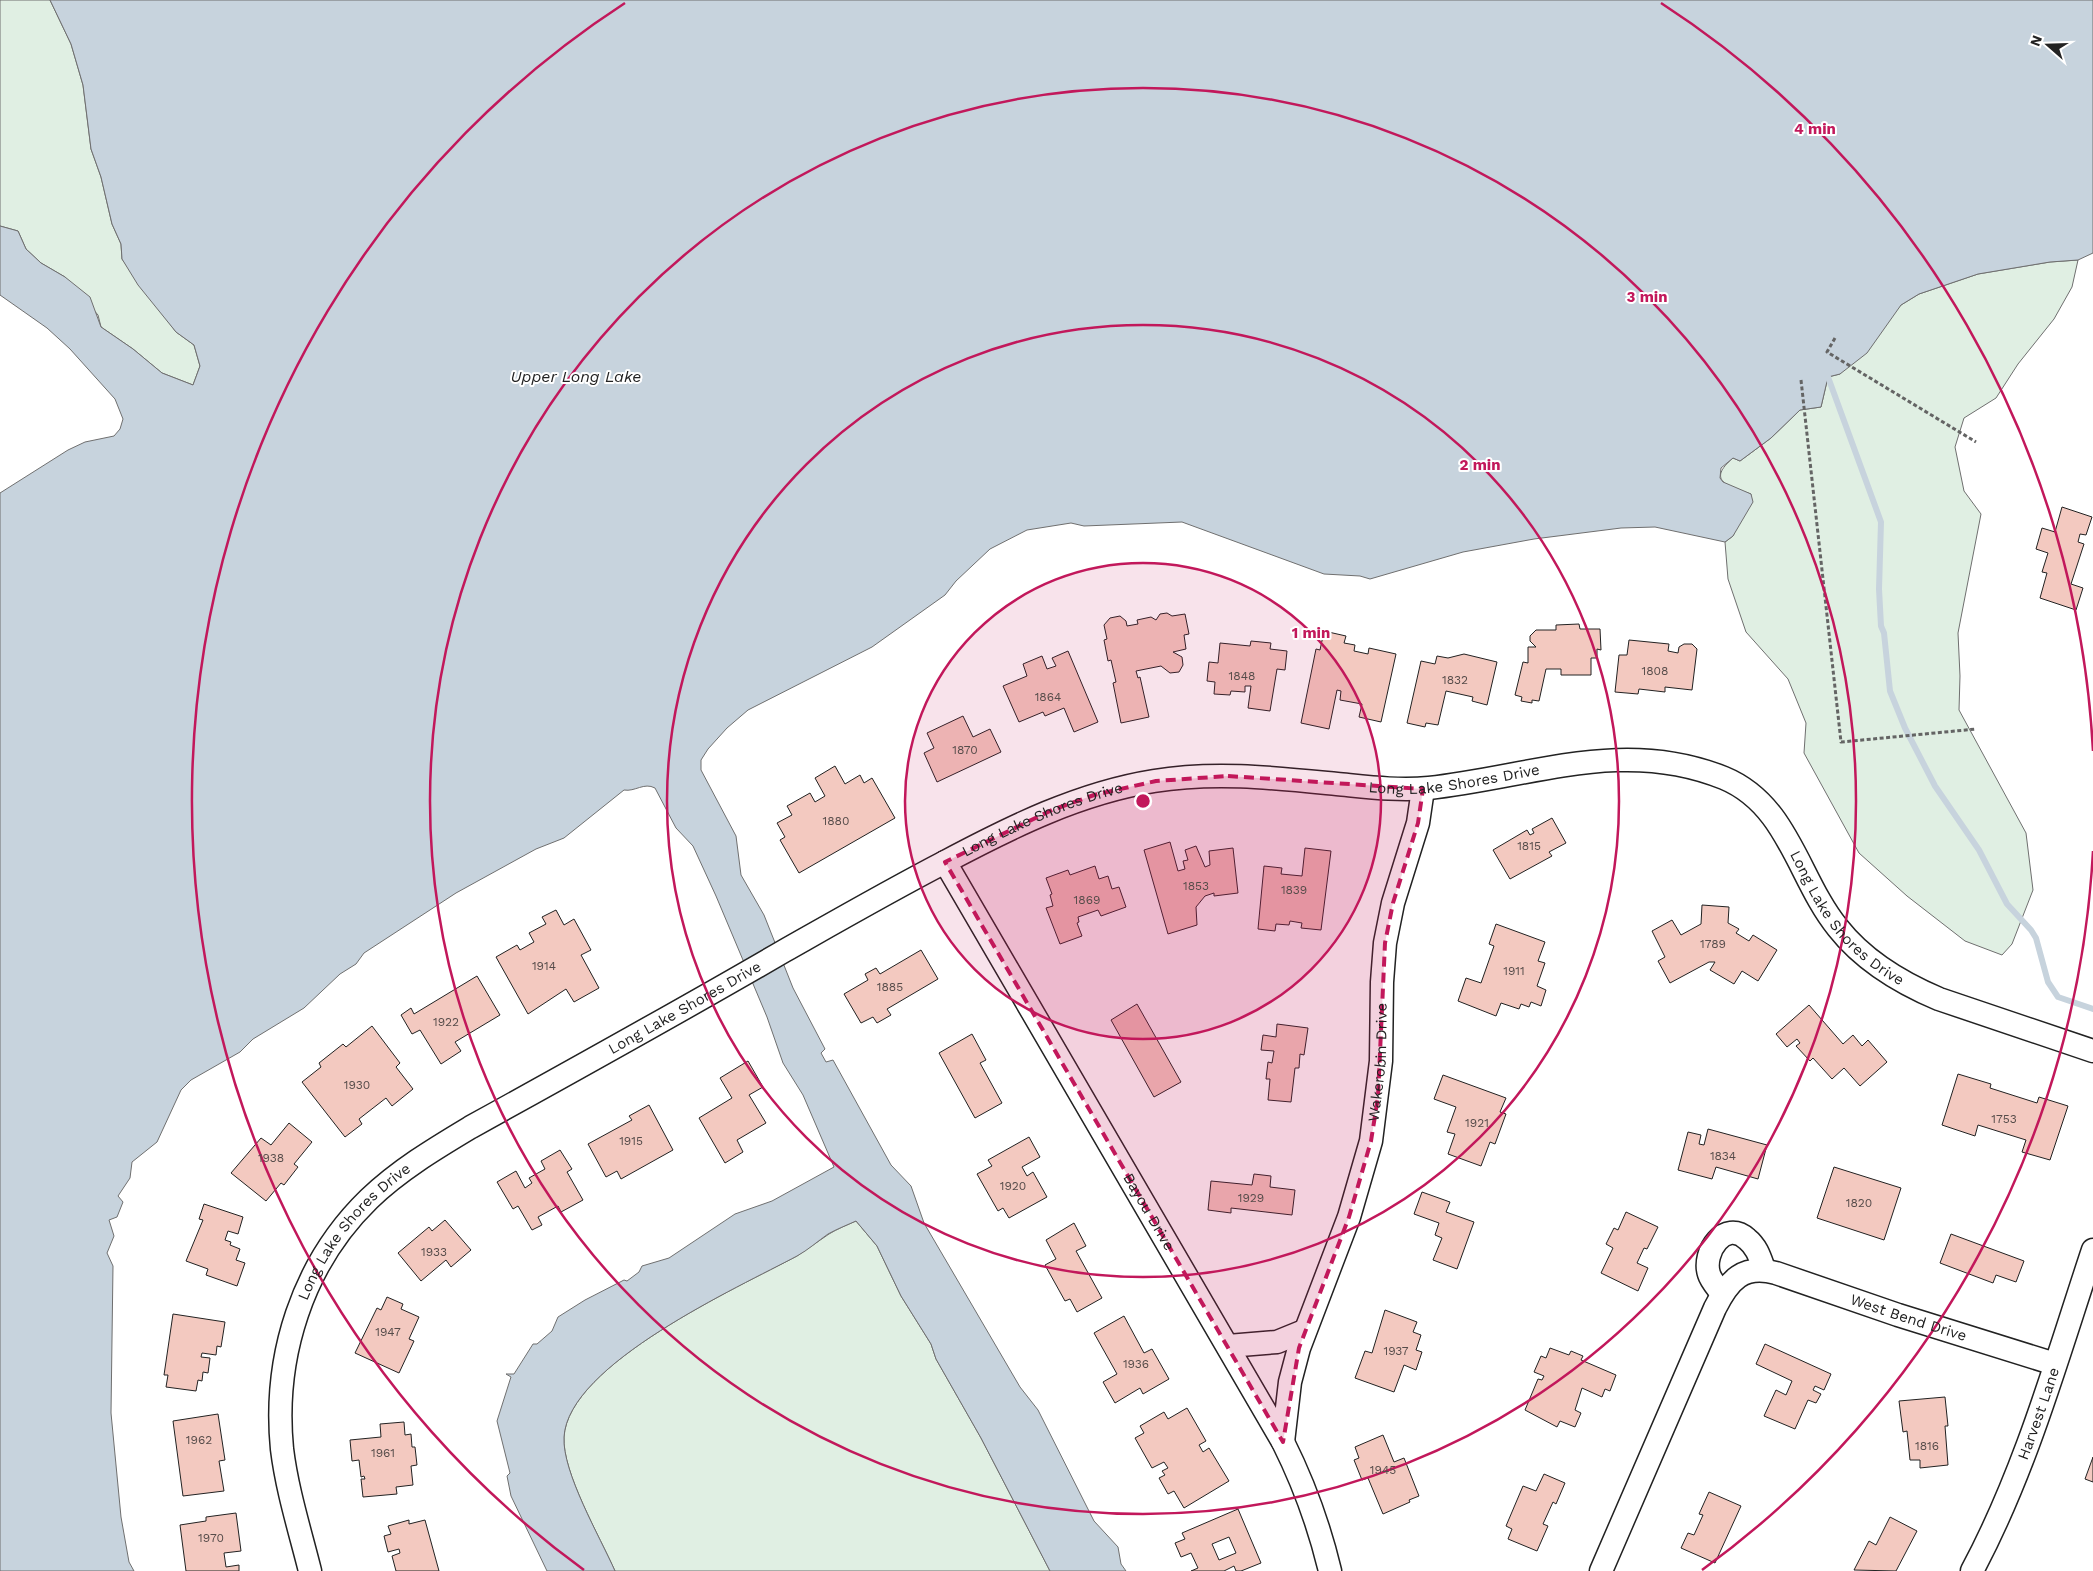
<svg xmlns="http://www.w3.org/2000/svg" width="2093" height="1571" font-family="'Work Sans',sans-serif">
<style>
.green{fill:#e0efe3;stroke:#6f6f6f}
.water{fill:#c7d3dd;stroke:#6f6f6f}
.lines{fill:none;stroke-linecap:round;stroke-linejoin:round}
.stream{stroke:#c7d3dd;stroke-width:6}
.building{fill:#f3c9c0;stroke:#222;fill-rule:evenodd}
.minor-casing{stroke:#222;stroke-width:25}
.path{stroke:#646464;stroke-width:3;stroke-dasharray:4 2.5;stroke-linecap:butt}
.minor{stroke:#fff;stroke-width:22}
.marked{fill:#c2185b;fill-opacity:0.2;stroke:#c2185b;stroke-width:4;stroke-dasharray:10 6;stroke-linejoin:round}
.ring{fill:none;stroke:#c2185b;stroke-width:2.5}
.labels{text-anchor:middle;stroke-width:4;stroke-linejoin:round;paint-order:stroke}
.number-label{font-size:12px;fill:#564c4a}
.street-label{font-size:15px;fill:#222;stroke:#fff}
.water-label{font-size:16px;font-style:italic;fill:#222;stroke:#fff}
.centre{fill:#c2185b;stroke:#fff;stroke-width:2.5}
.ring-label{font-size:15px;text-anchor:middle;font-weight:bold;fill:#c2185b;stroke:#fff;stroke-width:4;stroke-linejoin:round;paint-order:stroke}
</style>
<rect width="100%" height="100%" fill="#fff"/>
<path class="green" d="M 0,0 L 50,0 L 71,44 L 83,85 L 91,149 L 101,177 L 112,224 L 121,244 L 122,259 L 176,332 L 194,345 L 200,366 L 193,385 L 162,373 L 133,349 L 101,327 L 98,315 L 65,277 L 41,263 L 26,249 L 18,231 L 0,226 Z
M 2078,260 L 2072,287 L 2054,319 L 2018,364 L 1996,398 L 1964,418 L 1955,447 L 1964,491 L 1981,514 L 1958,633 L 1960,676 L 1959,710 L 2026,833 L 2033,890 L 2012,944 L 2002,955 L 1965,941 L 1907,896 L 1859,853 L 1804,753 L 1806,723 L 1788,679 L 1746,632 L 1728,579 L 1725,542 L 1733,536 L 1751,494 C 1728,486 1706,481 1733,458 L 1740,461 L 1771,438 L 1800,410 L 1821,407 L 1828,377 L 1840,374 L 1901,305 L 1919,294 L 1978,274 L 2050,262 Z
M 856,1221 L 877,1246 L 901,1296 L 931,1344 L 936,1359 L 981,1438 L 1050,1571 L 615,1571 C 600,1537 562,1472 564,1437 C 568,1364 739,1287 797,1256 C 808,1249 818,1241 829,1234 C 837,1229 847,1225 856,1221 Z"/>
<path class="water" d="M 50,0 L 2093,0 L 2093,253 L 2078,260 L 2050,262 L 1978,274 L 1919,294 L 1901,305 L 1867,353 L 1840,374 L 1828,377 L 1821,407 L 1800,410 L 1771,438 L 1740,461 L 1733,458 L 1721,468 L 1720,478 L 1723,482 L 1751,494 L 1753,502 L 1733,536 L 1725,542 L 1655,527 L 1621,528 L 1534,539 L 1463,552 L 1370,579 L 1360,576 L 1324,574 L 1182,522 L 1084,526 L 1071,523 L 1027,530 L 990,549 L 956,581 L 945,595 L 872,647 L 748,710 L 727,728 L 708,749 L 701,760 L 701,770 L 736,836 L 741,875 L 764,915 L 793,988 L 825,1049 L 821,1053 L 826,1062 L 833,1060 L 891,1165 L 911,1186 L 924,1223 L 1020,1387 L 1038,1410 L 1094,1521 L 1118,1547 L 1121,1564 L 1126,1571 L 1050,1571 L 981,1438 L 936,1359 L 931,1344 L 901,1296 L 877,1246 L 856,1221 C 847,1225 837,1229 828,1234 C 818,1241 808,1250 797,1256 C 739,1287 568,1364 564,1437 C 562,1472 600,1537 615,1571 L 547,1571 L 511,1496 L 507,1476 L 510,1473 L 497,1421 L 510,1380 L 511,1377 L 506,1374 L 514,1374 L 533,1344 L 537,1344 L 552,1331 L 558,1317 L 585,1300 L 624,1280 L 627,1281 L 639,1272 L 642,1266 L 669,1258 L 735,1214 L 772,1201 L 834,1167 L 803,1095 L 783,1063 L 767,1017 L 716,896 L 693,846 L 676,828 L 655,788 C 644,782 635,792 624,790 L 564,838 L 536,849 L 456,893 L 364,953 L 356,964 L 340,974 L 304,1008 L 253,1039 L 240,1052 L 191,1080 L 181,1090 L 157,1142 L 132,1162 L 130,1178 L 118,1196 L 123,1202 L 117,1217 L 109,1220 L 114,1236 L 107,1253 L 113,1266 L 111,1413 L 121,1517 L 129,1562 L 134,1571 L 0,1571 L 0,493 L 68,450 L 85,442 L 114,436 L 120,429 L 123,419 L 115,399 L 70,349 L 47,328 L 0,295 L 0,226 L 18,231 L 26,249 L 41,263 L 65,277 L 90,297 L 101,327 L 133,349 L 162,373 L 193,385 L 200,366 L 194,345 L 176,332 L 138,285 L 122,259 L 121,244 L 112,224 L 101,177 L 91,149 L 83,85 L 71,44 Z"/>
<g class="lines">
<path class="stream" d="M 1828,377 L 1881,522 L 1879,589 L 1881,626 L 1884,633 L 1890,691 L 1905,728 L 1935,786 L 1979,850 L 2007,904 L 2031,930 L 2036,938 L 2048,982 L 2058,997 L 2093,1009"/>
</g>
<path class="building" d="M 2062,507 L 2092,517 L 2086,535 L 2080,534 L 2078,542 L 2084,544 L 2071,584 L 2083,588 L 2076,610 L 2040,598 L 2047,573 L 2042,572 L 2048,553 L 2036,549 L 2042,528 L 2055,532 Z
M 1167,613 L 1172,616 L 1185,614 L 1189,634 L 1184,635 L 1186,649 L 1173,652 L 1182,657 L 1183,665 L 1179,672 L 1170,673 L 1161,666 L 1136,671 L 1138,678 L 1140,677 L 1149,717 L 1121,723 L 1113,683 L 1116,682 L 1111,660 L 1108,661 L 1104,640 L 1107,639 L 1104,625 L 1110,618 L 1120,616 L 1126,621 L 1127,626 L 1138,624 L 1137,620 L 1151,617 L 1156,620 L 1160,614 Z
M 1579,624 L 1580,629 L 1600,629 L 1601,650 L 1597,649 L 1597,658 L 1591,658 L 1591,675 L 1561,675 L 1561,669 L 1546,669 L 1539,701 L 1532,700 L 1532,703 L 1521,701 L 1522,697 L 1515,695 L 1523,662 L 1528,663 L 1528,647 L 1536,647 L 1530,641 L 1530,636 L 1536,630 L 1556,630 L 1556,625 Z
M 1324,631 L 1346,636 L 1344,643 L 1355,645 L 1354,651 L 1368,654 L 1369,648 L 1396,654 L 1381,722 L 1359,717 L 1362,704 L 1340,700 L 1341,691 L 1337,690 L 1329,729 L 1301,723 L 1316,649 L 1320,650 Z
M 1629,640 L 1669,644 L 1668,651 L 1678,653 L 1679,647 L 1684,644 L 1692,644 L 1697,649 L 1692,690 L 1665,687 L 1665,692 L 1639,689 L 1638,694 L 1615,692 L 1619,655 L 1627,655 Z
M 1251,641 L 1271,643 L 1270,649 L 1287,651 L 1285,670 L 1277,669 L 1270,711 L 1248,708 L 1251,686 L 1245,686 L 1245,692 L 1231,691 L 1230,695 L 1214,694 L 1215,682 L 1207,681 L 1209,662 L 1218,663 L 1220,643 L 1250,646 Z
M 1068,651 L 1098,722 L 1074,732 L 1064,708 L 1045,716 L 1043,712 L 1019,722 L 1003,686 L 1027,676 L 1023,664 L 1042,656 L 1047,669 L 1056,666 L 1052,658 Z
M 1464,654 L 1497,662 L 1487,705 L 1472,701 L 1473,697 L 1446,691 L 1438,725 L 1426,723 L 1425,727 L 1407,723 L 1421,661 L 1435,664 L 1437,656 L 1448,658 Z
M 963,716 L 973,737 L 990,729 L 1001,752 L 937,782 L 924,753 L 934,748 L 927,733 Z
M 835,766 L 845,784 L 860,775 L 864,783 L 872,778 L 895,818 L 799,873 L 780,840 L 785,837 L 777,823 L 792,815 L 787,806 L 810,793 L 815,802 L 825,796 L 815,778 Z
M 1552,818 L 1566,843 L 1549,852 L 1552,856 L 1510,879 L 1493,850 L 1527,830 L 1530,835 L 1534,833 L 1532,829 Z
M 1170,842 L 1178,871 L 1185,869 L 1183,861 L 1188,860 L 1185,850 L 1196,846 L 1205,867 L 1210,865 L 1209,851 L 1233,848 L 1238,893 L 1214,896 L 1214,893 L 1205,896 L 1196,907 L 1197,925 L 1168,934 L 1144,850 Z
M 1305,848 L 1331,851 L 1321,930 L 1301,928 L 1302,923 L 1290,921 L 1289,925 L 1276,924 L 1275,931 L 1258,929 L 1264,866 L 1282,868 L 1281,874 L 1302,876 Z
M 1095,866 L 1099,879 L 1108,876 L 1112,889 L 1119,887 L 1126,907 L 1101,916 L 1098,910 L 1078,917 L 1079,922 L 1077,923 L 1082,936 L 1060,944 L 1046,908 L 1053,906 L 1050,895 L 1052,894 L 1046,878 L 1068,870 L 1070,875 Z
M 1702,905 L 1729,907 L 1728,923 L 1739,929 L 1736,933 L 1749,941 L 1753,935 L 1777,950 L 1758,981 L 1742,971 L 1734,984 L 1710,970 L 1715,962 L 1709,962 L 1670,983 L 1658,961 L 1665,957 L 1652,931 L 1672,920 L 1681,935 L 1701,924 Z
M 556,910 L 564,925 L 574,919 L 591,950 L 581,955 L 599,988 L 574,1002 L 566,989 L 528,1014 L 496,957 L 517,945 L 520,950 L 534,942 L 529,933 L 546,924 L 542,917 Z
M 1496,924 L 1545,942 L 1538,961 L 1545,963 L 1537,986 L 1546,990 L 1541,1006 L 1531,1002 L 1529,1007 L 1521,1004 L 1519,1009 L 1501,1003 L 1496,1016 L 1458,1001 L 1466,978 L 1481,983 L 1494,946 L 1489,944 Z
M 921,950 L 938,979 L 887,1009 L 891,1015 L 877,1023 L 873,1017 L 861,1023 L 844,994 L 868,980 L 865,974 L 876,968 L 880,974 Z
M 477,976 L 500,1015 L 455,1042 L 461,1051 L 441,1064 L 420,1030 L 412,1034 L 401,1015 L 411,1008 L 414,1014 Z
M 1137,1004 L 1181,1082 L 1154,1097 L 1111,1020 Z
M 1809,1005 L 1843,1044 L 1853,1035 L 1862,1046 L 1868,1040 L 1887,1062 L 1860,1086 L 1844,1068 L 1832,1079 L 1813,1058 L 1810,1061 L 1796,1046 L 1800,1043 L 1797,1039 L 1787,1047 L 1776,1034 Z
M 1277,1024 L 1308,1028 L 1304,1055 L 1300,1054 L 1299,1068 L 1295,1068 L 1291,1102 L 1268,1100 L 1270,1079 L 1266,1079 L 1268,1062 L 1272,1063 L 1274,1051 L 1261,1050 L 1263,1035 L 1276,1037 Z
M 372,1026 L 400,1063 L 396,1067 L 413,1089 L 392,1106 L 386,1098 L 359,1119 L 362,1124 L 345,1137 L 302,1082 L 321,1067 L 319,1063 L 343,1044 L 346,1047 Z
M 972,1034 L 986,1060 L 980,1063 L 1002,1103 L 975,1118 L 939,1053 Z
M 748,1061 L 763,1087 L 749,1095 L 766,1123 L 737,1140 L 743,1152 L 725,1163 L 699,1118 L 732,1098 L 720,1078 Z
M 1958,1074 L 1991,1084 L 1990,1088 L 2037,1103 L 2039,1097 L 2068,1106 L 2050,1160 L 2022,1152 L 2026,1140 L 1978,1125 L 1975,1136 L 1942,1125 Z
M 1443,1075 L 1506,1098 L 1500,1112 L 1506,1114 L 1495,1144 L 1490,1142 L 1481,1166 L 1448,1154 L 1455,1134 L 1447,1132 L 1456,1107 L 1434,1099 Z
M 649,1105 L 673,1150 L 621,1179 L 617,1171 L 606,1177 L 588,1144 L 632,1120 L 629,1116 Z
M 289,1123 L 312,1142 L 294,1164 L 298,1167 L 284,1185 L 281,1183 L 266,1201 L 231,1173 L 261,1138 L 271,1145 Z
M 1708,1129 L 1767,1145 L 1758,1179 L 1716,1167 L 1712,1179 L 1678,1170 L 1688,1132 L 1701,1135 L 1699,1144 L 1704,1145 Z
M 1029,1137 L 1040,1157 L 1022,1167 L 1027,1176 L 1033,1172 L 1047,1197 L 1009,1218 L 1003,1208 L 998,1211 L 977,1174 L 992,1166 L 988,1160 Z
M 560,1150 L 572,1169 L 567,1172 L 583,1200 L 561,1212 L 558,1206 L 538,1217 L 542,1225 L 532,1230 L 518,1206 L 513,1209 L 497,1182 L 516,1171 L 525,1188 L 532,1183 L 529,1178 L 545,1169 L 541,1161 Z
M 1834,1167 L 1901,1188 L 1884,1240 L 1817,1218 Z
M 1254,1174 L 1271,1176 L 1270,1187 L 1295,1190 L 1292,1215 L 1231,1208 L 1231,1213 L 1208,1210 L 1211,1181 L 1252,1185 Z
M 1422,1192 L 1450,1202 L 1446,1212 L 1474,1222 L 1457,1269 L 1433,1260 L 1442,1238 L 1435,1235 L 1439,1223 L 1414,1214 Z
M 204,1204 L 243,1217 L 238,1234 L 228,1231 L 225,1240 L 231,1242 L 230,1245 L 240,1249 L 236,1260 L 245,1263 L 237,1286 L 206,1275 L 208,1269 L 186,1261 L 203,1220 L 199,1219 Z
M 1626,1212 L 1658,1227 L 1647,1249 L 1644,1248 L 1637,1263 L 1648,1268 L 1638,1291 L 1601,1273 L 1613,1248 L 1606,1244 L 1614,1228 L 1618,1230 Z
M 445,1220 L 471,1250 L 451,1267 L 446,1260 L 421,1281 L 398,1253 L 429,1227 L 432,1231 Z
M 1074,1223 L 1086,1246 L 1076,1251 L 1102,1298 L 1077,1312 L 1070,1299 L 1065,1301 L 1045,1265 L 1056,1259 L 1046,1240 Z
M 1951,1234 L 2024,1261 L 2016,1282 L 1996,1275 L 1993,1283 L 1940,1263 Z
M 387,1297 L 403,1304 L 401,1309 L 419,1317 L 409,1339 L 414,1341 L 399,1373 L 355,1353 L 377,1308 L 381,1310 Z
M 1385,1310 L 1417,1322 L 1413,1332 L 1421,1335 L 1416,1350 L 1422,1352 L 1416,1370 L 1404,1365 L 1394,1392 L 1355,1378 L 1365,1351 L 1372,1353 Z
M 173,1314 L 225,1322 L 221,1347 L 217,1346 L 216,1355 L 202,1353 L 201,1357 L 210,1358 L 208,1373 L 203,1372 L 202,1381 L 198,1380 L 196,1391 L 166,1387 L 168,1375 L 164,1375 Z
M 1124,1316 L 1144,1353 L 1152,1349 L 1169,1379 L 1143,1394 L 1140,1388 L 1115,1403 L 1103,1382 L 1117,1374 L 1094,1333 Z
M 1765,1344 L 1831,1374 L 1824,1390 L 1815,1386 L 1813,1390 L 1821,1394 L 1816,1403 L 1808,1400 L 1795,1429 L 1764,1416 L 1776,1390 L 1786,1395 L 1792,1381 L 1756,1364 Z
M 1550,1348 L 1569,1355 L 1571,1351 L 1583,1356 L 1581,1360 L 1616,1375 L 1610,1391 L 1605,1389 L 1602,1397 L 1582,1388 L 1575,1410 L 1581,1413 L 1575,1427 L 1560,1421 L 1557,1427 L 1525,1410 L 1538,1379 L 1542,1380 L 1544,1376 L 1534,1372 L 1541,1356 L 1546,1358 Z
M 1945,1397 L 1948,1426 L 1945,1426 L 1948,1465 L 1920,1468 L 1920,1460 L 1910,1460 L 1907,1431 L 1903,1432 L 1899,1401 Z
M 1187,1408 L 1206,1441 L 1199,1445 L 1203,1452 L 1209,1448 L 1229,1481 L 1184,1508 L 1174,1491 L 1168,1494 L 1159,1478 L 1165,1475 L 1162,1471 L 1168,1468 L 1164,1462 L 1152,1468 L 1135,1438 L 1144,1433 L 1140,1426 L 1164,1412 L 1168,1419 Z
M 218,1414 L 225,1460 L 219,1461 L 224,1491 L 183,1496 L 173,1421 Z
M 404,1422 L 405,1435 L 411,1434 L 412,1447 L 415,1447 L 417,1465 L 411,1466 L 413,1485 L 396,1487 L 397,1494 L 363,1497 L 361,1479 L 365,1479 L 364,1476 L 361,1477 L 359,1460 L 352,1461 L 350,1440 L 381,1437 L 380,1424 Z
M 1383,1435 L 1394,1462 L 1404,1458 L 1419,1496 L 1409,1500 L 1410,1502 L 1383,1514 L 1368,1478 L 1362,1480 L 1354,1460 L 1359,1458 L 1355,1447 Z
M 2093,1457 L 2093,1482 L 2085,1479 Z
M 1544,1474 L 1565,1483 L 1556,1504 L 1553,1502 L 1543,1524 L 1548,1526 L 1537,1551 L 1508,1539 L 1512,1529 L 1506,1526 L 1523,1486 L 1536,1491 Z
M 1709,1492 L 1741,1506 L 1715,1563 L 1681,1548 L 1688,1533 L 1694,1535 L 1703,1515 L 1699,1514 Z
M 1238,1509 L 1261,1563 L 1241,1571 L 1236,1571 L 1234,1566 L 1224,1571 L 1191,1571 L 1198,1568 L 1191,1553 L 1181,1557 L 1175,1543 L 1185,1539 L 1182,1533 ZM 1229,1537 L 1236,1553 L 1219,1560 L 1212,1544 Z
M 236,1513 L 241,1551 L 224,1553 L 226,1567 L 239,1565 L 239,1571 L 186,1571 L 180,1525 L 206,1521 L 206,1517 Z
M 1890,1517 L 1917,1531 L 1896,1571 L 1854,1570 L 1869,1541 L 1876,1545 Z
M 409,1520 L 409,1524 L 425,1520 L 439,1571 L 396,1571 L 392,1556 L 400,1553 L 399,1549 L 388,1552 L 384,1536 L 391,1534 L 388,1526 Z"/>
<g class="lines">
<g class="minor-casing">
<g id="minor">
<path id="s1" d="M 945,862 L 1283,1442 C 1304,1484 1319,1525 1330,1571"/>
<path d="M 1722,1294 C 1718,1288 1711,1281 1709,1274 C 1702,1252 1725,1219 1747,1239 C 1757,1247 1760,1258 1764,1269"/>
<path d="M 1228,1346 L 1277,1342 L 1304,1331"/>
<path id="s2" d="M 1283,1442 L 1290,1382 L 1299,1348 L 1349,1217 L 1371,1141 L 1381,1061 L 1382,982 L 1385,943 L 1393,903 L 1418,823 L 1423,789"/>
<path id="s3" d="M 310,1571 C 300,1531 287,1490 282,1449 C 273,1357 302,1264 369,1199 C 399,1170 436,1148 471,1127 C 576,1069 681,1011 784,951 C 837,921 891,890 945,862 C 1011,827 1079,793 1154,781 C 1215,771 1276,778 1337,784 C 1368,787 1398,791 1429,788 C 1531,777 1623,737 1724,778 C 1789,805 1798,879 1838,928 C 1864,961 1901,983 1939,999 L 2093,1051"/>
<path id="s4" d="M 1601,1571 L 1715,1308 C 1729,1280 1743,1264 1776,1273 L 1898,1315 L 2055,1364"/>
<path id="s5" d="M 1972,1571 C 2026,1470 2057,1358 2093,1250"/>
</g>
</g>
<path class="path" d="M 1835,338 L 1827,352 L 1976,442
M 1801,380 L 1841,742 L 1976,729"/>
<use href="#minor" class="minor"/>
</g>
<path class="marked" d="M 1228,776 L 1423,789 L 1418,823 L 1393,903 L 1385,943 L 1378,1097 L 1371,1141 L 1349,1217 L 1299,1348 L 1283,1442 L 945,862 L 1052,810 L 1094,795 L 1156,781 Z"/>
<circle cx="1143" cy="801" r="238" fill="#c2185b" fill-opacity=".12"/>
<g class="ring">
<circle cx="1143" cy="801" r="238"/>
<circle cx="1143" cy="801" r="476"/>
<circle cx="1143" cy="801" r="713"/>
<path d="M2093 851A951 951 0 0 1 1702 1570M584 1570A951 951 0 0 1 625 3M1661 3A951 951 0 0 1 2093 751"/>
</g>
<g class="labels">
<g class="number-label">
<text x="1655" y="675">1808</text>
<text x="1242" y="680">1848</text>
<text x="1455" y="684">1832</text>
<text x="1048" y="701">1864</text>
<text x="965" y="754">1870</text>
<text x="836" y="825">1880</text>
<text x="1529" y="850">1815</text>
<text x="1196" y="890">1853</text>
<text x="1294" y="894">1839</text>
<text x="1087" y="904">1869</text>
<text x="1713" y="948">1789</text>
<text x="544" y="970">1914</text>
<text x="1514" y="975">1911</text>
<text x="890" y="991">1885</text>
<text x="446" y="1026">1922</text>
<text x="357" y="1089">1930</text>
<text x="2004" y="1123">1753</text>
<text x="1477" y="1127">1921</text>
<text x="631" y="1145">1915</text>
<text x="1723" y="1160">1834</text>
<text x="271" y="1162">1938</text>
<text x="1013" y="1190">1920</text>
<text x="1251" y="1202">1929</text>
<text x="1859" y="1207">1820</text>
<text x="434" y="1256">1933</text>
<text x="388" y="1336">1947</text>
<text x="1396" y="1355">1937</text>
<text x="1136" y="1368">1936</text>
<text x="199" y="1444">1962</text>
<text x="1927" y="1450">1816</text>
<text x="383" y="1457">1961</text>
<text x="1383" y="1474">1945</text>
<text x="211" y="1542">1970</text>
</g>
<g class="street-label">
<text dy="5" stroke="none"><textPath href="#s3" startOffset="1594">Long Lake Shores Drive</textPath></text>
<text dy="5" stroke="none"><textPath href="#s3" startOffset="1174">Long Lake Shores Drive</textPath></text>
<text dy="5" stroke="none"><textPath href="#s3" startOffset="2058">Long Lake Shores Drive</textPath></text>
<text dy="5" stroke="none"><textPath href="#s3" startOffset="769">Long Lake Shores Drive</textPath></text>
<text dy="5" stroke="none"><textPath href="#s2" startOffset="394">Wakerobin Drive</textPath></text>
<text dy="5" stroke="none"><textPath href="#s1" startOffset="405">Bayou Drive</textPath></text>
<text dy="5" stroke="none"><textPath href="#s3" startOffset="364">Long Lake Shores Drive</textPath></text>
<text dy="5" stroke="none"><textPath href="#s4" startOffset="505">West Bend Drive</textPath></text>
<text dy="5" stroke="none"><textPath href="#s5" startOffset="171">Harvest Lane</textPath></text>
</g>
<g class="water-label">
<text x="576" y="382">Upper Long Lake</text>
</g>
</g>
<circle cx="1143" cy="801" r="8" class="centre"/>
<g class="ring-label">
<text x="1815" y="134">4 min</text>
<text x="1647" y="302">3 min</text>
<text x="1480" y="470">2 min</text>
<text x="1311" y="638">1 min</text>
</g>
<g transform="translate(2048 45) rotate(290)" stroke="#ffffff" stroke-width="4" paint-order="stroke">
<path d="M0-4L9 19L0 12L-9 19Z" fill="#222222"/>
<text y="-8" font-size="14" font-weight="bold" text-anchor="middle" fill="#222222">N</text>
</g>
</svg>
